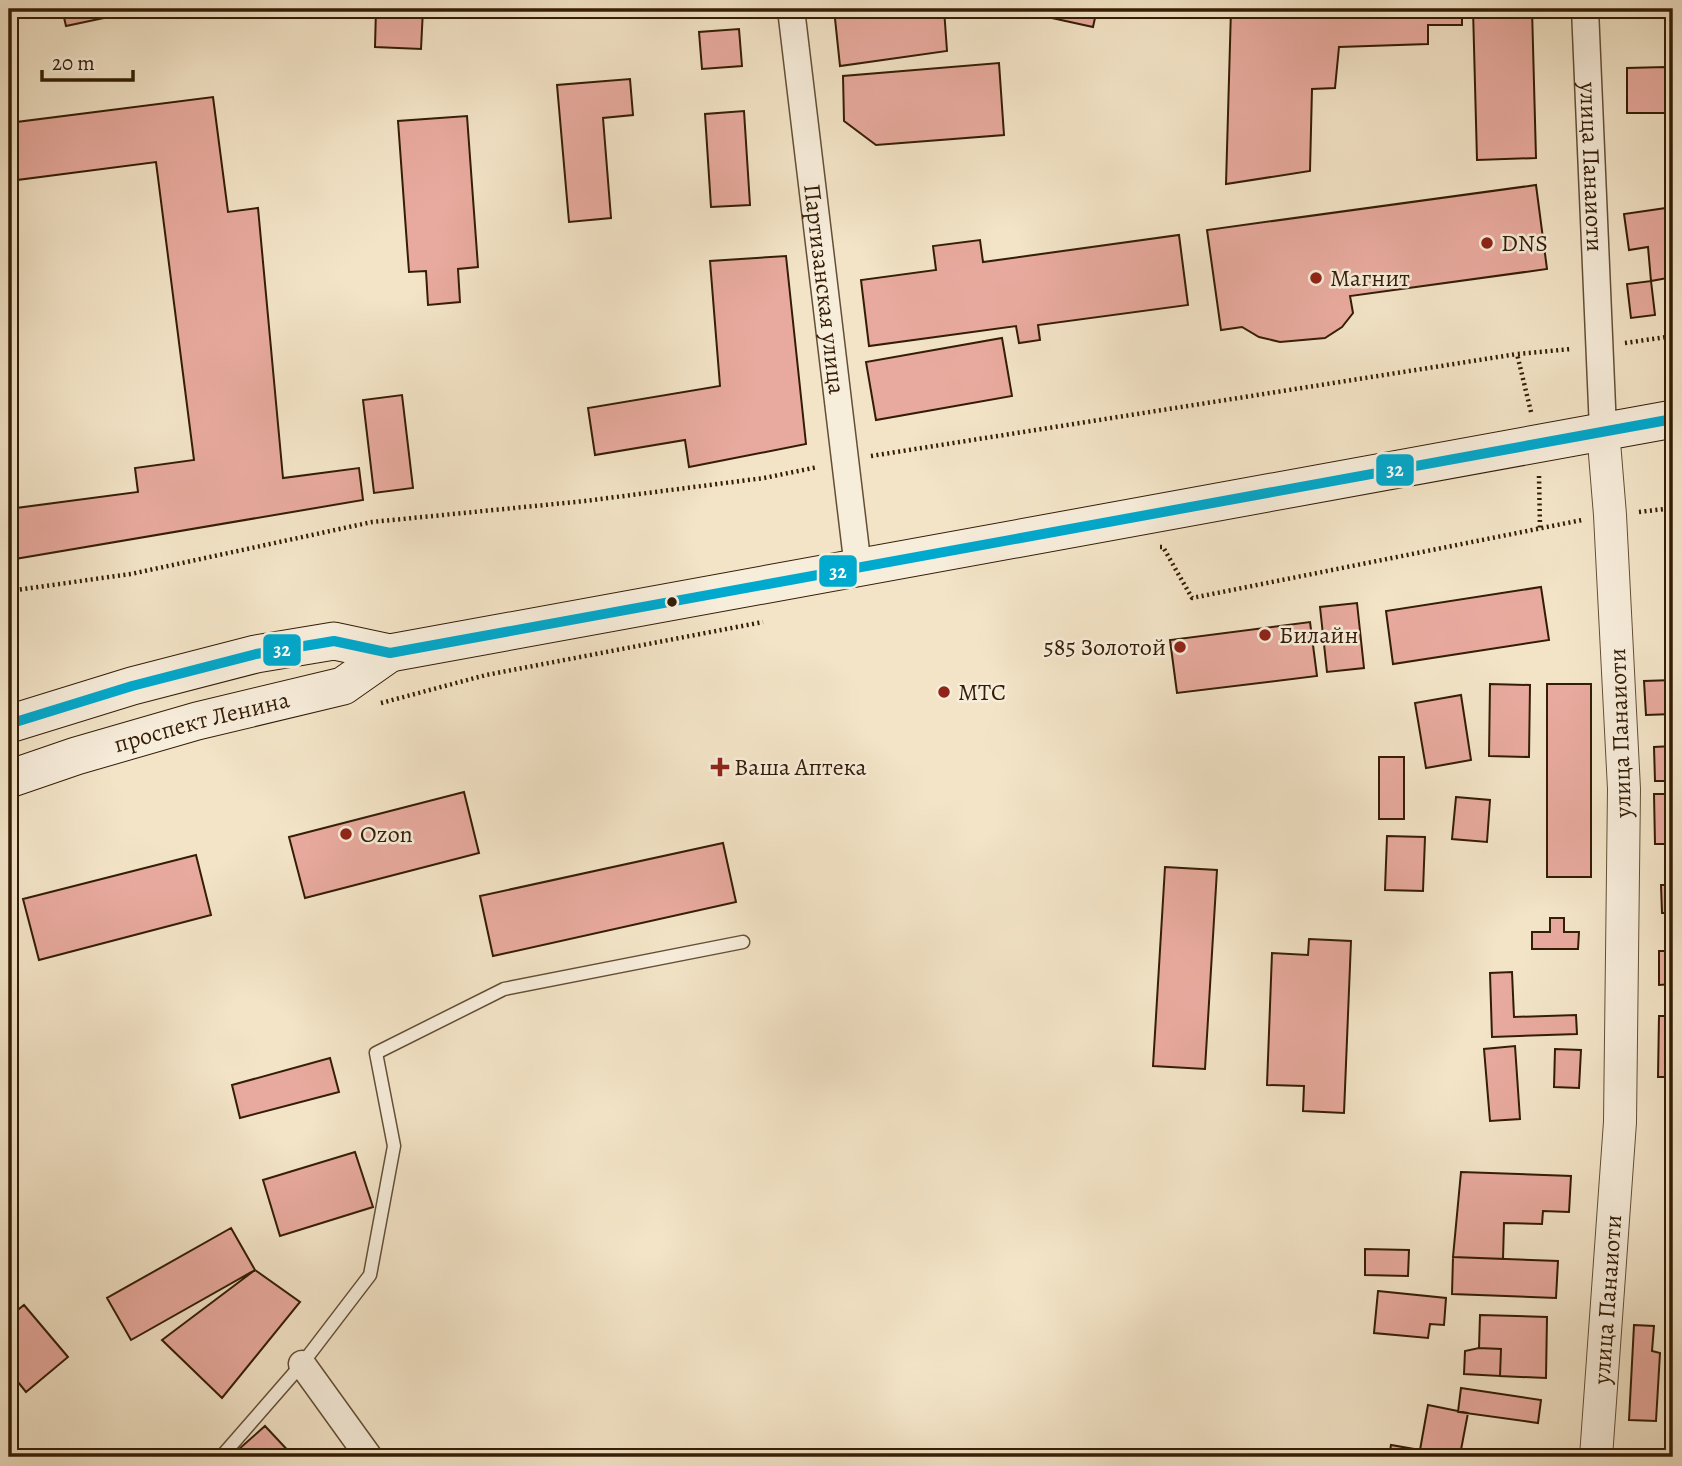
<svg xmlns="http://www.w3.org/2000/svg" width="1682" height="1466" font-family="Alegreya,serif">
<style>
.building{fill:#e8aa9e;stroke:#341d06;stroke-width:2}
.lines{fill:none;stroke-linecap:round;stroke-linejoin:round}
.service-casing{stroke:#644f36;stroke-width:15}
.minor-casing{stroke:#644f36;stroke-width:29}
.tertiary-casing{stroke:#644f36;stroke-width:34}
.secondary-casing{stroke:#341d06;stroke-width:39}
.path{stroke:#341d06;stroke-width:4.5;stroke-dasharray:2 3.5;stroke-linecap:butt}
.service{stroke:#f7eddb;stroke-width:12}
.minor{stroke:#f7eddb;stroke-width:26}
.tertiary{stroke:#f7eddb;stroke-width:32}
.secondary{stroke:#f7eddb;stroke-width:37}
.bus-1-casing{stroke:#f7eddb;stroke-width:16}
.bus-1{stroke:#00a9ce;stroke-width:10}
.poi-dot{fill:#8f2418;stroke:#f7eddb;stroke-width:2.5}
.bus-dot{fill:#341d06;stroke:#f7eddb;stroke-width:2.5}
.labels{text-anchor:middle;stroke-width:5;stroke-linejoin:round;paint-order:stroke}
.street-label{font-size:24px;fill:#341d06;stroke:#f7eddb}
.poi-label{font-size:24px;fill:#341d06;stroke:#f7eddb;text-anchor:start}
.line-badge{stroke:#f7eddb;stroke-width:2.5}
.badge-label{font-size:19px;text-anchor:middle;font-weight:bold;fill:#fff}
</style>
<rect width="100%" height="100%" fill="#f3e4c7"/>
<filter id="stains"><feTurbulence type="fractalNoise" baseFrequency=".00286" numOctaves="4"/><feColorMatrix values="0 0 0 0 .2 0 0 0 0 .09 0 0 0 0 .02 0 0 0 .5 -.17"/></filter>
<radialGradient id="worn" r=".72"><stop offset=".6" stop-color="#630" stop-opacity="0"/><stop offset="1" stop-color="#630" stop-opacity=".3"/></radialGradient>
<path class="building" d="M 62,9 L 116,9 L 118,15 L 66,26 Z
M 150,9 L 184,9 L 151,14 Z
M 376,9 L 423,9 L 421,49 L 375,47 Z
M 834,9 L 944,9 L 947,51 L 840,66 Z
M 1030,9 L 1097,9 L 1093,27 L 1029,13 Z
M 1231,9 L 1462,9 L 1462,25 L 1428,25 L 1428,44 L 1339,47 L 1335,88 L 1312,89 L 1310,171 L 1226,184 Z
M 1473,9 L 1532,9 L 1536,158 L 1477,160 Z
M 739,29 L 742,66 L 702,69 L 699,32 Z
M 999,63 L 1004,135 L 876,145 L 844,121 L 843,76 Z
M 1665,67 L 1665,113 L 1627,113 L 1627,68 Z
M 630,79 L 633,115 L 603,118 L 611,218 L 569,222 L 557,85 Z
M 213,97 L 228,212 L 258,208 L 283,478 L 359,468 L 363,500 L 9,560 L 9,509 L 138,492 L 135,468 L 194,460 L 156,162 L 9,181 L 9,123 Z
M 744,111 L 750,205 L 711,207 L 705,114 Z
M 467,116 L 478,267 L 458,269 L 460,302 L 428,305 L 426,271 L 409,272 L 398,121 Z
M 1536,185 L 1547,269 L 1350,296 L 1353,313 L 1342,327 L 1325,338 L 1280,342 L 1259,337 L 1242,327 L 1221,330 L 1207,230 Z
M 1673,207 L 1673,277 L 1651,281 L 1648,247 L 1629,250 L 1624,214 Z
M 1179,235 L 1188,305 L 1038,325 L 1040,340 L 1019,343 L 1016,326 L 869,346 L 861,280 L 936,270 L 933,246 L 980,240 L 983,262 Z
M 786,256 L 806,444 L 689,467 L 685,440 L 595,455 L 588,408 L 720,386 L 710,261 Z
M 1651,281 L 1655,315 L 1631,318 L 1627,284 Z
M 1002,338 L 1012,396 L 876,420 L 866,362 Z
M 402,395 L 413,488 L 374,493 L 363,400 Z
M 1668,557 L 1673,557 L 1673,610 Z
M 1541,587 L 1549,640 L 1393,664 L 1386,611 Z
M 1357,603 L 1364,668 L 1327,672 L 1320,607 Z
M 1310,622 L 1317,676 L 1177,693 L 1170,640 Z
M 1673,680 L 1673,714 L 1646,715 L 1644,681 Z
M 1490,684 L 1530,685 L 1529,757 L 1489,756 Z
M 1547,684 L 1591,684 L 1591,877 L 1547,877 Z
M 1461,695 L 1471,760 L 1426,768 L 1415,703 Z
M 1673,746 L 1673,781 L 1655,781 L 1654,747 Z
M 1379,757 L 1404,757 L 1404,819 L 1379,819 Z
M 464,792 L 479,853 L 305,898 L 289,837 Z
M 1654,794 L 1673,794 L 1673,844 L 1655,844 Z
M 1456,797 L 1490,800 L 1487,842 L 1452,839 Z
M 1387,836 L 1425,837 L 1423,891 L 1385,890 Z
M 723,843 L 736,902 L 493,956 L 480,896 Z
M 196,855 L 211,915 L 39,960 L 23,899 Z
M 1165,867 L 1217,870 L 1205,1069 L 1153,1066 Z
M 1661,885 L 1673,885 L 1673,913 L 1662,913 Z
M 1550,918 L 1564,918 L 1564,932 L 1579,932 L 1578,949 L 1532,949 L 1532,932 L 1550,932 Z
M 1309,939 L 1351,941 L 1344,1113 L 1303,1111 L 1304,1086 L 1267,1085 L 1272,953 L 1308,955 Z
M 1659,951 L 1673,951 L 1673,984 L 1659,985 Z
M 1512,972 L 1514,1017 L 1576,1015 L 1577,1034 L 1492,1037 L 1490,973 Z
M 1659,1016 L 1673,1016 L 1673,1077 L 1658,1077 Z
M 1515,1046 L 1520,1119 L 1490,1121 L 1484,1049 Z
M 1555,1049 L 1581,1050 L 1579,1088 L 1554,1087 Z
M 330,1058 L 339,1092 L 240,1118 L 232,1085 Z
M 355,1152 L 373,1207 L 280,1236 L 263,1180 Z
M 1461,1172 L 1571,1176 L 1569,1212 L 1543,1211 L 1542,1224 L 1504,1223 L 1503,1259 L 1453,1257 Z
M 231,1228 L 255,1270 L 131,1340 L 107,1298 Z
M 1365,1249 L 1409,1250 L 1408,1276 L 1365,1275 Z
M 1453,1257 L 1558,1261 L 1556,1298 L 1452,1294 Z
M 255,1270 L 300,1302 L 222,1398 L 162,1340 Z
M 1378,1291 L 1446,1298 L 1444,1325 L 1430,1324 L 1428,1338 L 1374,1333 Z
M 24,1305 L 68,1357 L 26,1392 L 9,1371 L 9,1317 Z
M 1480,1315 L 1547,1317 L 1546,1378 L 1500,1376 L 1501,1349 L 1479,1348 Z
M 1634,1325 L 1654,1326 L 1652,1351 L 1660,1353 L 1656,1421 L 1629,1420 Z
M 1479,1348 L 1501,1349 L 1500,1376 L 1464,1374 L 1465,1351 Z
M 1461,1388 L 1541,1400 L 1538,1423 L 1458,1412 Z
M 1428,1405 L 1468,1413 L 1460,1455 L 1474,1457 L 1389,1457 L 1391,1445 L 1420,1450 Z
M 265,1426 L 294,1457 L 230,1457 Z
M 1494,1449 L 1531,1453 L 1530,1457 L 1493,1457 Z"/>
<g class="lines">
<g class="service-casing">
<path id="service" d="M 221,1457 L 302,1364 L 370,1275 L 394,1146 L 376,1053 L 504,989 L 743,942"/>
</g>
<g class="minor-casing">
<g id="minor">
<path id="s1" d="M 791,9 L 858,568"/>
<path id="s2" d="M 1585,9 L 1603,430"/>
<path d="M 302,1364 L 369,1457"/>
</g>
</g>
<g class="tertiary-casing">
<g id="tertiary">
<path id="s3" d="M 1596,1457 L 1620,1122 L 1624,789 L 1610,515 L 1603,430"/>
</g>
</g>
<g class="secondary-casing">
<g id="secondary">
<path d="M 9,724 L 132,686 L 256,654 L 334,641 L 390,653 L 1673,419"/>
<path id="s4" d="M 9,779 L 76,756 L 197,721 L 343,686 L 390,653"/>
</g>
</g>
<path class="path" d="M 1625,343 L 1673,336
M 1531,412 L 1517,354 L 1571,349
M 871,456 L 1517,354
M 1539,476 L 1540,528
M 1639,512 L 1673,508
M 1160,547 L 1163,547 L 1192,598 L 1582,520
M 9,591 L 131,574 L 372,522 L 585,501 L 764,478 L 818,467
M 381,703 L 486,675 L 763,622"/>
<use href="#service" class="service"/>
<use href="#minor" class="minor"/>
<use href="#tertiary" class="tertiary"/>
<use href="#secondary" class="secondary"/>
<g class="bus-1-casing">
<path id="bus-1" d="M 9,724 L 132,686 L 256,654 L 334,641 L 390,653 L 1673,419"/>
</g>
<use href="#bus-1" class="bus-1"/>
</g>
<g class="poi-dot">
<circle cx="1487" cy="243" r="7"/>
<circle cx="1316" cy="278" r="7"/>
<circle cx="1265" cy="635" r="7"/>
<circle cx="1180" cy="647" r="7"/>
<circle cx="944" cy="692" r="7"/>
<path d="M716.5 756.5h7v7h7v7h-7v7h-7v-7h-7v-7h7z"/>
<circle cx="346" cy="834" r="7"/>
</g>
<circle class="bus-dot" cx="672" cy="602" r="6"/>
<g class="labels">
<g class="street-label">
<text dy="8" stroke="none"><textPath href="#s2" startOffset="158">улица Панаиоти</textPath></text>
<text dy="8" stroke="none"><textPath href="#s1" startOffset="282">Партизанская улица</textPath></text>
<text dy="8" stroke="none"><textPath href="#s4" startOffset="201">проспект Ленина</textPath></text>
<text transform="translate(1620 733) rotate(-92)" y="8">улица Панаиоти</text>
<text dy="8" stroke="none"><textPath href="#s3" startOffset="158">улица Панаиоти</textPath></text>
</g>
<g class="poi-label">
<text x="1501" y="251">DNS</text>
<text x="1330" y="286">Магнит</text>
<text x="1279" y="643">Билайн</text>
<text x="1166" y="655" text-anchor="end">585 Золотой</text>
<text x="958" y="700">МТС</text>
<text x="734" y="775">Ваша Аптека</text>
<text x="360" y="842">Ozon</text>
</g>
</g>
<g class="line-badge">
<rect x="1375" y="453" width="40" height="34" rx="7" fill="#00a9ce"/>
<rect x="818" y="554" width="40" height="34" rx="7" fill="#00a9ce"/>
<rect x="262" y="633" width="40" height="34" rx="7" fill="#00a9ce"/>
</g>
<g class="badge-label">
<text x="1395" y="476">32</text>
<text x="838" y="578">32</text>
<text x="282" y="656">32</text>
</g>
<rect width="1682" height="1466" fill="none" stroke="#f3e4c7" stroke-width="35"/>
<rect x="10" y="10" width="1661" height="1445" fill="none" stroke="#341d06" stroke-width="3.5"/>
<rect x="18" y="18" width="1647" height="1431" fill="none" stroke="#341d06" stroke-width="2"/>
<path d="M42 70v10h91v-10" fill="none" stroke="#341d06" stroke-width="3.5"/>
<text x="52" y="70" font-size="21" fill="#341d06" stroke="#f7eddb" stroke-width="5" paint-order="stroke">20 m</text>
<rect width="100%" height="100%" filter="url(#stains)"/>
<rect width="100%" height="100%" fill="url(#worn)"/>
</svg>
